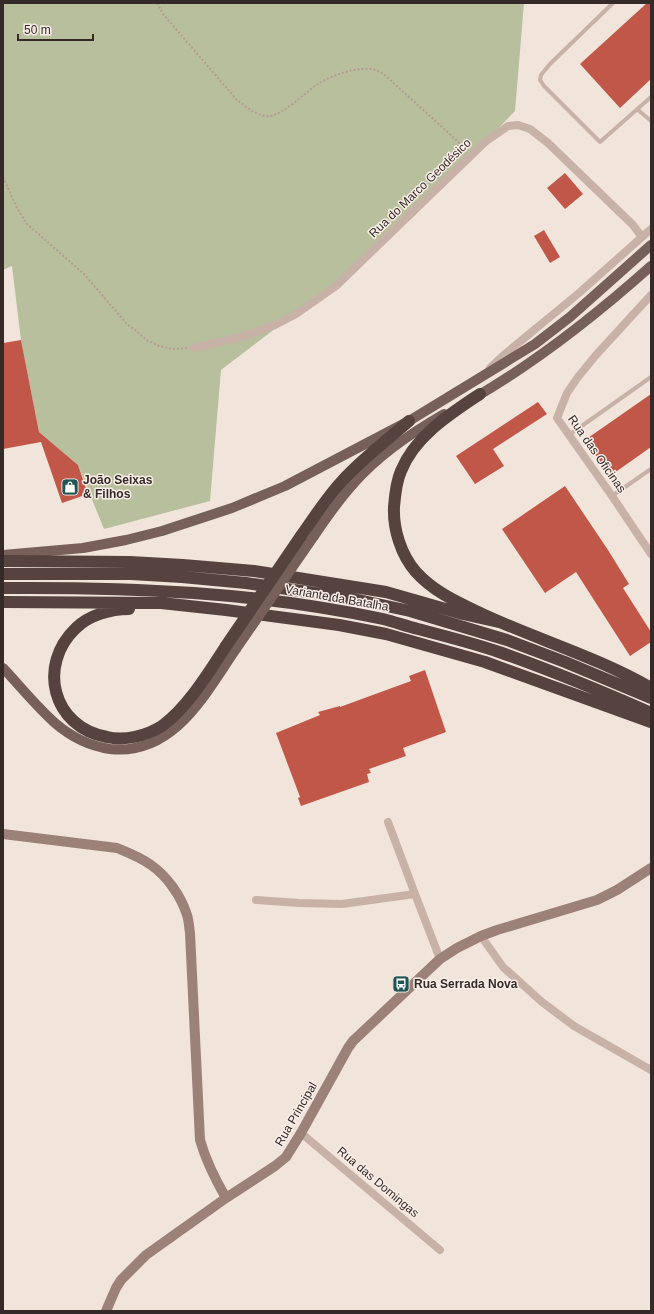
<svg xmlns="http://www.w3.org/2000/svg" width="654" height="1314" font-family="Arial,sans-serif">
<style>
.green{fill:#b7bf9c}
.building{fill:#c15749}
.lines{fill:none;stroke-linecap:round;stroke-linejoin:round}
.path{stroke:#b49c92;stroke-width:2;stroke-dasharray:2 2;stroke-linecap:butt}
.lane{stroke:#c8b2a8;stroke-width:4}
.street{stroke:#c8b2a8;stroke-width:8}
.secondary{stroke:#9c8179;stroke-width:10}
.primary{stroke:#766059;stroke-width:10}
.highway{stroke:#56433f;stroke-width:12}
.primary-bridge{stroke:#766059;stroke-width:10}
.highway-bridge{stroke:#56433f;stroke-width:12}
.labels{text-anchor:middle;stroke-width:3;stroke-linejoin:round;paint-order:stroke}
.street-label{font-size:12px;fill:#352a28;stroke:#f9eee7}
.poi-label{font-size:12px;font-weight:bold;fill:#352a28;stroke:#f9eee7;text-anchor:start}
</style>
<rect width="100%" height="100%" fill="#f1e4db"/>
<path class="green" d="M 3,3 L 524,3 L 515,111 L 412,218 L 335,283 L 221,370 L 210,501 L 104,529 L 78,465 L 39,432 L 21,340 L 12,266 L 3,270 Z"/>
<path class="building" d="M 647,3 L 651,3 L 651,79 L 620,108 L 580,64 Z
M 565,173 L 583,194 L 565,209 L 547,188 Z
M 544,230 L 560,257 L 550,263 L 534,236 Z
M 21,340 L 39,432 L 78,465 L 88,494 L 62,503 L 41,442 L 3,449 L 3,343 Z
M 651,394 L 651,447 L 610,476 L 585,440 Z
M 538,402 L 547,414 L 493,449 L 504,466 L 475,484 L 456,456 Z
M 565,486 L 608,550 L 629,584 L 623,588 L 651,632 L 651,642 L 630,656 L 576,572 L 545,593 L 502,529 Z
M 425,670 L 446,732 L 403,748 L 406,756 L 369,769 L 371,773 L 367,774 L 369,782 L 301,806 L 298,798 L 300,797 L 276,733 L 320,715 L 318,712 L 340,706 L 340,707 L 411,681 L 409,676 Z"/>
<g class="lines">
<path class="path" d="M 157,3 L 163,14 L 237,100 C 245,106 259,118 270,116 C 286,113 304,93 318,84 C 329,77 341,73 353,70 C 369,68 374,67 387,77 L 465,148
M 3,177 L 17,208 L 27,224 L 84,274 L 126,323 L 147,340 L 159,346 L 173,349 L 187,348"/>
<path class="lane" d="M 613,3 L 550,64 L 541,75 L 540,80 L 544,86 L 600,142 L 651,97
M 637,109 L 651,121
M 569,435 L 651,377
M 612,496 L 651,469"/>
<path class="street" d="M 651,295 L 596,355 L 578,377 L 567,393 L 557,418 L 612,496 L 651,554
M 194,348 L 241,337 L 275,325 L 296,314 L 336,286 L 485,142 L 508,126 L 518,125 L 530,129 L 548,143 L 633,225 L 642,237
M 490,368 L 505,354 L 579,293 L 651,229
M 388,822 L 415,894
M 256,900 L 299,903 L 342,904 L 415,894 L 440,959
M 481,936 L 503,967 L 542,1002 L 574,1026 L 651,1070
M 301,1133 L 440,1250"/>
<path class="secondary" d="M 3,834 L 117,848 C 129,853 140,857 151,865 C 167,876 181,896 187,915 C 189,921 189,927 190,933 L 200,1140 C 206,1161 215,1179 226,1198
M 106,1311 L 116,1288 L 121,1280 L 146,1255 L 226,1198 L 275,1166 L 286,1157 L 301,1133 L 348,1048 L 353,1041 L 440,959 L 457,948 L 481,936 L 497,930 L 597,900 L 617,890 L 651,868"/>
<path class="primary" d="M 474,398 C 538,361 596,315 651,266
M 314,536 C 327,517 339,499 355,482 C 380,454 411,433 444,414
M 3,555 L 83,548 L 126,540 L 162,531 L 232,508 L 285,486 L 409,421 L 535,344 L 570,317 L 651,245
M 3,668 C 20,686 36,706 55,723 C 70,736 90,746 110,749 C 174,756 205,694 236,649"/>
<path class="highway" d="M 480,394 C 450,414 415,436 401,471 C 396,482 395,495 394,507 C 393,529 401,555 416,572 C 434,592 457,602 482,614 C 538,640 597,657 651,688
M 301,536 C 314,518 326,498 342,481 C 362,459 386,441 409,421
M 3,561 L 130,562 L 183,565 L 254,571 L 386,592 L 463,614 L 503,623
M 3,574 L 131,574 L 182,577 L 246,583 L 349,598 L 410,611 L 507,640 L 565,662 L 651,698
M 3,588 C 131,587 257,592 383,619 C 395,622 406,626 418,629 C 445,636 473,643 499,652 C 550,670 601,691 651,713
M 3,602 L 161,603 L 226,610 L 339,625 L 386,634 L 485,662 L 651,722
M 129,609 C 111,609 89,615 76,628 C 37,665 52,727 107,737 C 125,741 146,736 162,726 C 188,707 209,672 226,646"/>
<path class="primary-bridge" d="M 236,649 L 314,536"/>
<path class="highway-bridge" d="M 226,646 L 301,536"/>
</g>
<defs>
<g id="shop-square" transform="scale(0.9)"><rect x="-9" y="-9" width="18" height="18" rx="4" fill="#1f5552" stroke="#f9eee7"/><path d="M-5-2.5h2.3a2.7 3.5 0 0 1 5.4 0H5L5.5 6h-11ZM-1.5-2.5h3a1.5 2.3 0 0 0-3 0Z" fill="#fff"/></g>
<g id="bus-square" transform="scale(0.9)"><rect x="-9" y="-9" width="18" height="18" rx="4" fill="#1f5552" stroke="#f9eee7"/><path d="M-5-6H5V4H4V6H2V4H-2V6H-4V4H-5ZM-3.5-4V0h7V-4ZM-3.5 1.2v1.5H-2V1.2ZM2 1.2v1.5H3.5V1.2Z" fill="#fff"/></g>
</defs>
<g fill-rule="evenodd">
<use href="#shop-square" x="70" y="487"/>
<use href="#bus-square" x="401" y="984"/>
</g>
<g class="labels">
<g class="street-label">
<text transform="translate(420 188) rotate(-44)" y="4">Rua do Marco Geodésico</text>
<text transform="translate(597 454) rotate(55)" y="4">Rua das Oficinas</text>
<text transform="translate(337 598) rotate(10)" y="4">Variante da Batalha</text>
<text transform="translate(296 1114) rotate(-60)" y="4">Rua Principal</text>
<text transform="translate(378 1182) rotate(40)" y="4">Rua das Domingas</text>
</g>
<g class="poi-label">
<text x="83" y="484">João Seixas<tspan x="83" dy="14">&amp; Filhos</tspan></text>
<text x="414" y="988">Rua Serrada Nova</text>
</g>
</g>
<rect width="654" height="1314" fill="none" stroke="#352a28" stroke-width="8"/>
<path d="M18 34v6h75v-6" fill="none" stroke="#352a28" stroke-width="2"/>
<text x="24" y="34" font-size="12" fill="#352a28" stroke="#f9eee7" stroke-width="3" paint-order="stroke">50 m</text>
</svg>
